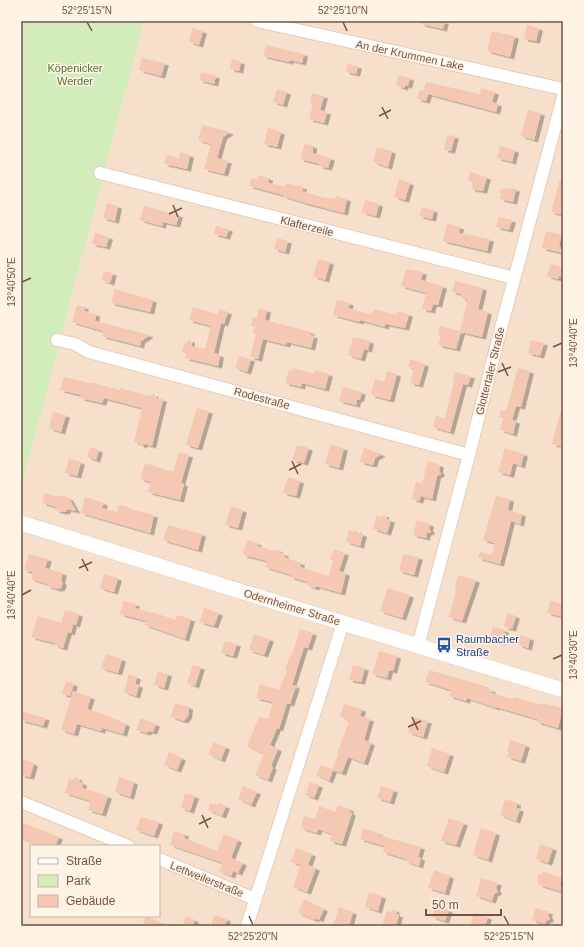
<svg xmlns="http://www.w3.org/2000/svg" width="584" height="947" font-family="Arial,sans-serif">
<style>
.residential{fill:#f6e0cc;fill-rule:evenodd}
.green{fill:#d3ecbc}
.building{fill:#f5c8b3;filter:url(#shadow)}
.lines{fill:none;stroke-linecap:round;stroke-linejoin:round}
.minor-casing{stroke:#e4ccbc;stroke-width:14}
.tertiary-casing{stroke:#e4ccbc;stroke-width:16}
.minor{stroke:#fff;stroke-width:12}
.tertiary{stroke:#fff;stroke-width:15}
.ticks{fill:none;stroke:#755244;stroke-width:1.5}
.labels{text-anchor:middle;stroke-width:3;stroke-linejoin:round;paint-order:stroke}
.street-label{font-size:11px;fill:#755244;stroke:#fff3e5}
.park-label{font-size:11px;fill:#507639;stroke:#fff3e5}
.transit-label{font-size:11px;fill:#164399;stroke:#fff3e5;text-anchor:start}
.neatline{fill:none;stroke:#755244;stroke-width:1.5}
.ticks-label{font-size:10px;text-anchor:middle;fill:#755244}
</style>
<defs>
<filter id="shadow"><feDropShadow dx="4" dy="2.5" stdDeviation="0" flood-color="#0004"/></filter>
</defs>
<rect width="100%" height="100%" fill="#feefde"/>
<path class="residential" d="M 144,21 L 563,21 L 563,926 L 21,926 L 21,490 ZM 31,846 L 159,846 L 159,916 L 31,916 Z"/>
<path class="green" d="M 21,21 L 144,21 L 21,490 Z"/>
<path class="building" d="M 421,21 L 445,21 L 443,29 L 421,24 Z
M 527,25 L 539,28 L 536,41 L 524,39 Z
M 192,28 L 203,31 L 199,45 L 189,42 Z
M 492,31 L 515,36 L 510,57 L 487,51 Z
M 266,45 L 304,54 L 302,63 L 290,60 L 289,62 L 263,56 Z
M 142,58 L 165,63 L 161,76 L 139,70 Z
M 232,59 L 241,62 L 239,71 L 230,69 Z
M 347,64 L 358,66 L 356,74 L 346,72 Z
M 201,72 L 216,76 L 214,84 L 199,80 Z
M 398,75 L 410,78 L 408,86 L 405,85 L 404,88 L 397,86 L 397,84 L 396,84 Z
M 426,82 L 480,94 L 481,88 L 495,92 L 492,102 L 498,104 L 496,112 L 428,94 L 426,101 L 417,99 L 419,90 L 423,91 Z
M 277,89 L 287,92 L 283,105 L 273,102 Z
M 312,93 L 324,96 L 320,110 L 327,112 L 324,123 L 309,119 L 313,104 L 310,103 Z
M 528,110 L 541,113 L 534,140 L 521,136 Z
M 202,125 L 230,132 L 223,137 L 217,158 L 228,161 L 224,174 L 204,169 L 211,144 L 198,140 Z
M 268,128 L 281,132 L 277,147 L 264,144 Z
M 447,135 L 455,136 L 451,151 L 444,150 Z
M 305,143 L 313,146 L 313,153 L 331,158 L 328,168 L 319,166 L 320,164 L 300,159 Z
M 500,146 L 515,150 L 512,162 L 497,158 Z
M 377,147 L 392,151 L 388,167 L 373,162 Z
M 180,152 L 190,155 L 187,169 L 164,164 L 167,155 L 179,158 Z
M 470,172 L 487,177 L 483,191 L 471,189 L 473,182 L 468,180 Z
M 258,175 L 267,177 L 267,178 L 269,178 L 268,183 L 285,186 L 286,183 L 303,187 L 302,191 L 322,197 L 335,199 L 336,196 L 347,199 L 344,213 L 305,203 L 283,196 L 283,195 L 249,186 L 251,178 L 257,179 Z
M 399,179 L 410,183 L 405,200 L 394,197 Z
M 560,179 L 563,179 L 563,215 L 551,212 Z
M 504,188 L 507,189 L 510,188 L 516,189 L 513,202 L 500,199 L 501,194 L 499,191 Z
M 365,200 L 379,204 L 376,216 L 362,212 Z
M 107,203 L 118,206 L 115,221 L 103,218 Z
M 144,206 L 179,215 L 176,225 L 163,222 L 162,226 L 140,220 Z
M 422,207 L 434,210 L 432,219 L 419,216 Z
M 499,217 L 512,220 L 509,230 L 496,227 Z
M 447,223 L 460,227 L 459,233 L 490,239 L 487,251 L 443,241 Z
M 216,226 L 229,229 L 226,237 L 214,234 Z
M 546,231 L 562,235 L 559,245 L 563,253 L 542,248 Z
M 95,233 L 109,237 L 106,247 L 92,244 Z
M 277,238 L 288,241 L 285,252 L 274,249 Z
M 318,259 L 330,262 L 325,280 L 313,276 Z
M 550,264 L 563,267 L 561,277 L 559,276 L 558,279 L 547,276 Z
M 406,269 L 423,272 L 421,280 L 443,286 L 438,305 L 433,304 L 431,311 L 422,309 L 426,293 L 401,286 Z
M 104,271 L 113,273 L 110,283 L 102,280 Z
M 455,281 L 483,288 L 478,309 L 488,312 L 482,337 L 461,332 L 456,349 L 438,345 L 441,335 L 438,335 L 440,326 L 460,331 L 468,300 L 461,298 L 462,294 L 452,292 Z
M 115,289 L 153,300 L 150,312 L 111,303 Z
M 337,300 L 350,303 L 348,308 L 370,314 L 375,309 L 396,315 L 397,311 L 409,314 L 405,328 L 385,324 L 385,327 L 360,320 L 360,322 L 333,315 Z
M 77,305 L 85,307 L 84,311 L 96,314 L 95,321 L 150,335 L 141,341 L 140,346 L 102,336 L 103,331 L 72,322 Z
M 193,307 L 217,314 L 219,309 L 228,312 L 224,324 L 221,323 L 214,353 L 220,355 L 218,366 L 185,358 L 187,353 L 182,352 L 184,345 L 190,339 L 192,346 L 205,349 L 211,326 L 189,320 Z
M 259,308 L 267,310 L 265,320 L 311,332 L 310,335 L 314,336 L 311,348 L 287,342 L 286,345 L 263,339 L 258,359 L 250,357 L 256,334 L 253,333 L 255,327 L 251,326 L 253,317 L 257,318 Z
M 353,337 L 370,341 L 368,350 L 364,349 L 361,359 L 348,355 Z
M 531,340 L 544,343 L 540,356 L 528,353 Z
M 239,356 L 251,359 L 247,372 L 235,368 Z
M 410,359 L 425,364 L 419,385 L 410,383 L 414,368 L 408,367 Z
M 293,368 L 314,374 L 315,370 L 329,374 L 325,389 L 302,383 L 301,387 L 285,383 L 289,370 L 292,371 Z
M 518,368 L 530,371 L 521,407 L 516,406 L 512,420 L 516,421 L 513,434 L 500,430 L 503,418 L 499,417 L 501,410 L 506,411 Z
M 387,371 L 397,374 L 390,400 L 371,395 L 375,379 L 384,382 Z
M 455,372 L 471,376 L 468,385 L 463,384 L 450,432 L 433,427 L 436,416 L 445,418 L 454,381 L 452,381 Z
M 64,377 L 90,383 L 90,382 L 120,390 L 120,388 L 150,396 L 154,394 L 156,398 L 163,399 L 152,446 L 145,444 L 141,446 L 139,443 L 134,442 L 142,408 L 104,398 L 102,403 L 80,398 L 81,395 L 60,390 Z
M 343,387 L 362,392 L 360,399 L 357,400 L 356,405 L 339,401 Z
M 197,408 L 209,411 L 198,448 L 186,445 Z
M 53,412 L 66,415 L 61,432 L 49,428 Z
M 560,413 L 563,414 L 563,447 L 552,444 Z
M 297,445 L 309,448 L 304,463 L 292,460 Z
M 330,445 L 344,448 L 339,468 L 325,464 Z
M 90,447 L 99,450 L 96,460 L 87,457 Z
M 364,448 L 382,454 L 375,458 L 373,465 L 360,462 Z
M 505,448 L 524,454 L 521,466 L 513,463 L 510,475 L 498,472 Z
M 179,452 L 189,455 L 181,483 L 184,484 L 180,500 L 148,492 L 151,482 L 140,479 L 145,463 L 173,472 Z
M 69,459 L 81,462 L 77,476 L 65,473 Z
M 428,461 L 440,465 L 439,470 L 441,474 L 437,476 L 432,499 L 421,496 L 419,501 L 412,499 L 416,482 L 422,484 Z
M 288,477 L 300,481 L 296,496 L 283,493 Z
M 45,493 L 58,497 L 60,495 L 69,498 L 76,511 L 67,509 L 67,511 L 62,512 L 55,510 L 56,507 L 42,503 Z
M 496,496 L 510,499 L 508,510 L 522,514 L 520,524 L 511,521 L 500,564 L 478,558 L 480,552 L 491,555 L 495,543 L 483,540 Z
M 85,497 L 104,503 L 102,508 L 117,512 L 119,505 L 128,507 L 127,508 L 154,515 L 150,533 L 81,513 Z
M 231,506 L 243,510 L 238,528 L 225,525 Z
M 384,514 L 387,519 L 391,520 L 387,533 L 373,529 L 377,515 L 381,517 Z
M 417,520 L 430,524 L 429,528 L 431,532 L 427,533 L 426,538 L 413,535 Z
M 168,525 L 202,534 L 198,550 L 163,540 Z
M 349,530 L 354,532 L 357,530 L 358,533 L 363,534 L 360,546 L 346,542 Z
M 247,540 L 258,543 L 257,546 L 274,551 L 278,549 L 281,553 L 285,554 L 284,557 L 301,563 L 300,567 L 329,576 L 333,560 L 330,559 L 334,549 L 345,553 L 339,571 L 346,573 L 341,593 L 316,586 L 315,588 L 307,585 L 308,582 L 290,577 L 291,575 L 265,567 L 267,561 L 243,555 Z
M 29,554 L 48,559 L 45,568 L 63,573 L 61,581 L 63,583 L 61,588 L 57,589 L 47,586 L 47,584 L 31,579 L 33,572 L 24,570 Z
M 403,554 L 419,557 L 414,575 L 399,571 Z
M 104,574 L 118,578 L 114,592 L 100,588 Z
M 458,575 L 476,580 L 462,621 L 449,617 L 456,591 L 455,590 L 455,587 Z
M 388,588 L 410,595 L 402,618 L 380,611 Z
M 124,601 L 136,604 L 135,608 L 153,613 L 153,612 L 175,620 L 177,615 L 191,619 L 185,639 L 145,625 L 146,621 L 120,614 Z
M 550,601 L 563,604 L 563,617 L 547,613 Z
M 204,608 L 219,613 L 214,626 L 200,622 Z
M 65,610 L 79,614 L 76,625 L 73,624 L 71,633 L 68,632 L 63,648 L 54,645 L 54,643 L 31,637 L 38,616 L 61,623 Z
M 507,613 L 516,616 L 512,629 L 504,627 Z
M 493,627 L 505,630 L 501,643 L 490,638 Z
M 300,629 L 313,633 L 308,648 L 304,647 L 292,685 L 296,686 L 290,704 L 287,703 L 279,729 L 277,728 L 270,745 L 278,749 L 271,766 L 273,767 L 268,780 L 255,775 L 264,754 L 247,746 L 259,717 L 268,719 L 273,702 L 256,698 L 260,684 L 279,690 L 287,671 L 285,670 L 290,655 L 292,655 Z
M 254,634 L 270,639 L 264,655 L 249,650 Z
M 520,635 L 530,638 L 528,648 L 518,645 Z
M 225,641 L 237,644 L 233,656 L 221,653 Z
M 379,651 L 397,656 L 393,671 L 389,670 L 387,678 L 372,674 Z
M 106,654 L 122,659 L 118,673 L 101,668 Z
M 193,665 L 201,667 L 195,686 L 187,683 Z
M 353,665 L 365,668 L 361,682 L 349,680 Z
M 429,670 L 485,686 L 485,688 L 492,690 L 491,693 L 513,699 L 514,697 L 541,705 L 542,703 L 563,708 L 558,728 L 537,722 L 537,719 L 496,707 L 496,708 L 467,698 L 466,701 L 449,696 L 451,690 L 425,682 Z
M 158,671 L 168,674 L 164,688 L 154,685 Z
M 129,674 L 137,677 L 135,684 L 139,685 L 136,696 L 124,692 Z
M 66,681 L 74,684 L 70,696 L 62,694 Z
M 73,691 L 91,697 L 87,709 L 106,715 L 126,724 L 123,734 L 102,728 L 101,731 L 77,724 L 74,734 L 61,730 Z
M 175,703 L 189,707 L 188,716 L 184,721 L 171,717 Z
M 344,704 L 362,709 L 360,716 L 370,719 L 364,740 L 371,743 L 364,763 L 348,757 L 342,773 L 333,770 L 329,781 L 316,775 L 321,765 L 332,769 L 339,753 L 337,753 L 349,722 L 346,721 L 347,718 L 340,716 Z
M 21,711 L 46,718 L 43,726 L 21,720 Z
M 413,717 L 428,721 L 423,737 L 408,732 Z
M 141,718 L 156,724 L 153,732 L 148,731 L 147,733 L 136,730 Z
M 510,740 L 526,745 L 521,761 L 507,757 L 509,752 L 507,751 Z
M 214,742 L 226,747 L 221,760 L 208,754 Z
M 432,748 L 450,754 L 444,772 L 427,766 Z
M 169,752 L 182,758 L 177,770 L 164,765 Z
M 26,759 L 34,764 L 30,777 L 21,775 L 21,762 Z
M 77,777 L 80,782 L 83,783 L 82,788 L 108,796 L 102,814 L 88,810 L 91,801 L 65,793 L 69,779 L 72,780 Z
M 119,777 L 134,782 L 130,797 L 115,792 Z
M 310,782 L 319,785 L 314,798 L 305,795 Z
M 243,786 L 257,792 L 251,805 L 238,799 Z
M 381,786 L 394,790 L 390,802 L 377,798 Z
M 185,793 L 195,796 L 190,811 L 181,808 Z
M 505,799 L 517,803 L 516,808 L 520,809 L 516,821 L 500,815 Z
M 210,803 L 217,805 L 218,803 L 226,806 L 222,816 L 208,810 Z
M 338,805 L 350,809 L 349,812 L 352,813 L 342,844 L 330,841 L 332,834 L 318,829 L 317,833 L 301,828 L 304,816 L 315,819 L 319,806 L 335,812 Z
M 141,817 L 159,822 L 154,836 L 136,830 Z
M 449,818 L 464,823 L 456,845 L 441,841 Z
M 21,822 L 59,837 L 55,846 L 40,846 L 21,838 Z
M 363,828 L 375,832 L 379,833 L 378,835 L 421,847 L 418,857 L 421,858 L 419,866 L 405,861 L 406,859 L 383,852 L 384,846 L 360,839 Z
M 481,828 L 496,833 L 488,860 L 473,855 Z
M 174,831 L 185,834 L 184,838 L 217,851 L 224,834 L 238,840 L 231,858 L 243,863 L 238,873 L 233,871 L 231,876 L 219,871 L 223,863 L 170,845 Z
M 540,844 L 553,848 L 548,863 L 536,859 Z
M 296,848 L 312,854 L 308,865 L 316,868 L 307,892 L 293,887 L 301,865 L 291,862 Z
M 434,870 L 450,876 L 445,893 L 428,888 Z
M 544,872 L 562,878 L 560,884 L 563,892 L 539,885 L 537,878 L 538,875 Z
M 481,878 L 498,883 L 496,888 L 498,892 L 494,894 L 492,901 L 476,896 Z
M 369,892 L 382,896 L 378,911 L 365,907 Z
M 304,899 L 324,909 L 319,920 L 316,918 L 315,920 L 298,913 Z
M 436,906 L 449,910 L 445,921 L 432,917 Z
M 339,907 L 353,912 L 349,926 L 333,926 Z
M 535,908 L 549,912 L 548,915 L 550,919 L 546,921 L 545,924 L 532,920 Z
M 395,909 L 396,914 L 399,915 L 396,926 L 382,926 L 387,911 L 390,912 Z
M 474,913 L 488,917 L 485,926 L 470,926 Z
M 214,915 L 227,919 L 225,926 L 211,926 Z
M 146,916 L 169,926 L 142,926 Z
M 186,916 L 195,920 L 193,926 L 182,926 Z"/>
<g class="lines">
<g class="minor-casing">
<path id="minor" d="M 257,21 L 563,89
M 100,173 L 514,278
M 57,340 L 75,344 L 89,352 L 469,455
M 418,646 L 469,455 L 500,332 L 563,97
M 21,802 L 128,846
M 159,859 L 255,899
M 247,926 L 343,623"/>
</g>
<g class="tertiary-casing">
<path id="tertiary" d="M 21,523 L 343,623 L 563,690"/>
</g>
<use href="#minor" class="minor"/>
<use href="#tertiary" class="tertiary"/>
</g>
<path class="ticks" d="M 87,22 L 92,31M 343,22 L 347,31M 382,107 L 388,119M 379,116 L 391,110M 173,205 L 178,217M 169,214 L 182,208M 22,282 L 31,278M 553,347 L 562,343M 502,363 L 508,376M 498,372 L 511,367M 292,461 L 298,474M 289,470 L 301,464M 82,559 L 88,571M 79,568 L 92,562M 22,595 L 31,590M 553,659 L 562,655M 412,717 L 418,730M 408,727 L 421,721M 202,815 L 208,828M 199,824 L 211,818M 249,916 L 253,925M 504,916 L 509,925"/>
<defs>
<g id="bus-bare" transform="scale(1.2)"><path d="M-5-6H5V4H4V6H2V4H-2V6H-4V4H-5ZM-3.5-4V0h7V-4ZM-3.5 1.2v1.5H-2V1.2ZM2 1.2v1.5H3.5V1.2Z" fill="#1a4fb4" stroke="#fff3e5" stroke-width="2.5" paint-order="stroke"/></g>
</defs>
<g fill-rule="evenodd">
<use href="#bus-bare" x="444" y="645"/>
</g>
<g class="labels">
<g class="street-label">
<text transform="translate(410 55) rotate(12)" y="4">An der Krummen Lake</text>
<text transform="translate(307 226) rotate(14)" y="4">Klafterzeile</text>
<text transform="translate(490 371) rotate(-76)" y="4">Glottertaler Straße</text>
<text transform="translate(262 398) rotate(15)" y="4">Rodestraße</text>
<text transform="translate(292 607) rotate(17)" y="4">Odernheimer Straße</text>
<text transform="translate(207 879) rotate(22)" y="4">Lettweilerstraße</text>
</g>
<g class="park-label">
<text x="75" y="72">Köpenicker<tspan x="75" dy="13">Werder</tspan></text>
</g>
<g class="transit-label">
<text x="456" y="643">Raumbacher<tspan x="456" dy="13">Straße</tspan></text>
</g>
</g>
<rect width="584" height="947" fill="none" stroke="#fff3e5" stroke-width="44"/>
<rect x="30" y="845" width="130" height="72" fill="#fff3e5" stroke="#c8b3a5"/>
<rect x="38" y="858" width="20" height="6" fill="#ffffff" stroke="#c8b3a5"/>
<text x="66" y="865" font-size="12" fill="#755244">Straße</text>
<rect x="38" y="875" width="20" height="12" fill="#d3ecbc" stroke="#c8b3a5"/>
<text x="66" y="885" font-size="12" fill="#755244">Park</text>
<rect x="38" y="895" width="20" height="12" fill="#f5c8b3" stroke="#c8b3a5"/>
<text x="66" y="905" font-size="12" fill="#755244">Gebäude</text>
<path d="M426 909v6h75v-6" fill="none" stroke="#755244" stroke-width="2"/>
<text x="432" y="909" font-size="12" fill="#755244" stroke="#fff3e5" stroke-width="3" paint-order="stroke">50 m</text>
<rect x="22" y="22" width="540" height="903" class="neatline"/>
<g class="ticks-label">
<text x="87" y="14">52°25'15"N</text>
<text x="343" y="14">52°25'10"N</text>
<text transform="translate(11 282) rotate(-90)" y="4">13°40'50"E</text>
<text transform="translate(573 343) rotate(-90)" y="4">13°40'40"E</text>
<text transform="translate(11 595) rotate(-90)" y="4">13°40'40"E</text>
<text transform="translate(573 655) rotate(-90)" y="4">13°40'30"E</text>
<text x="253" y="940">52°25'20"N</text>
<text x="509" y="940">52°25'15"N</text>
</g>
</svg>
